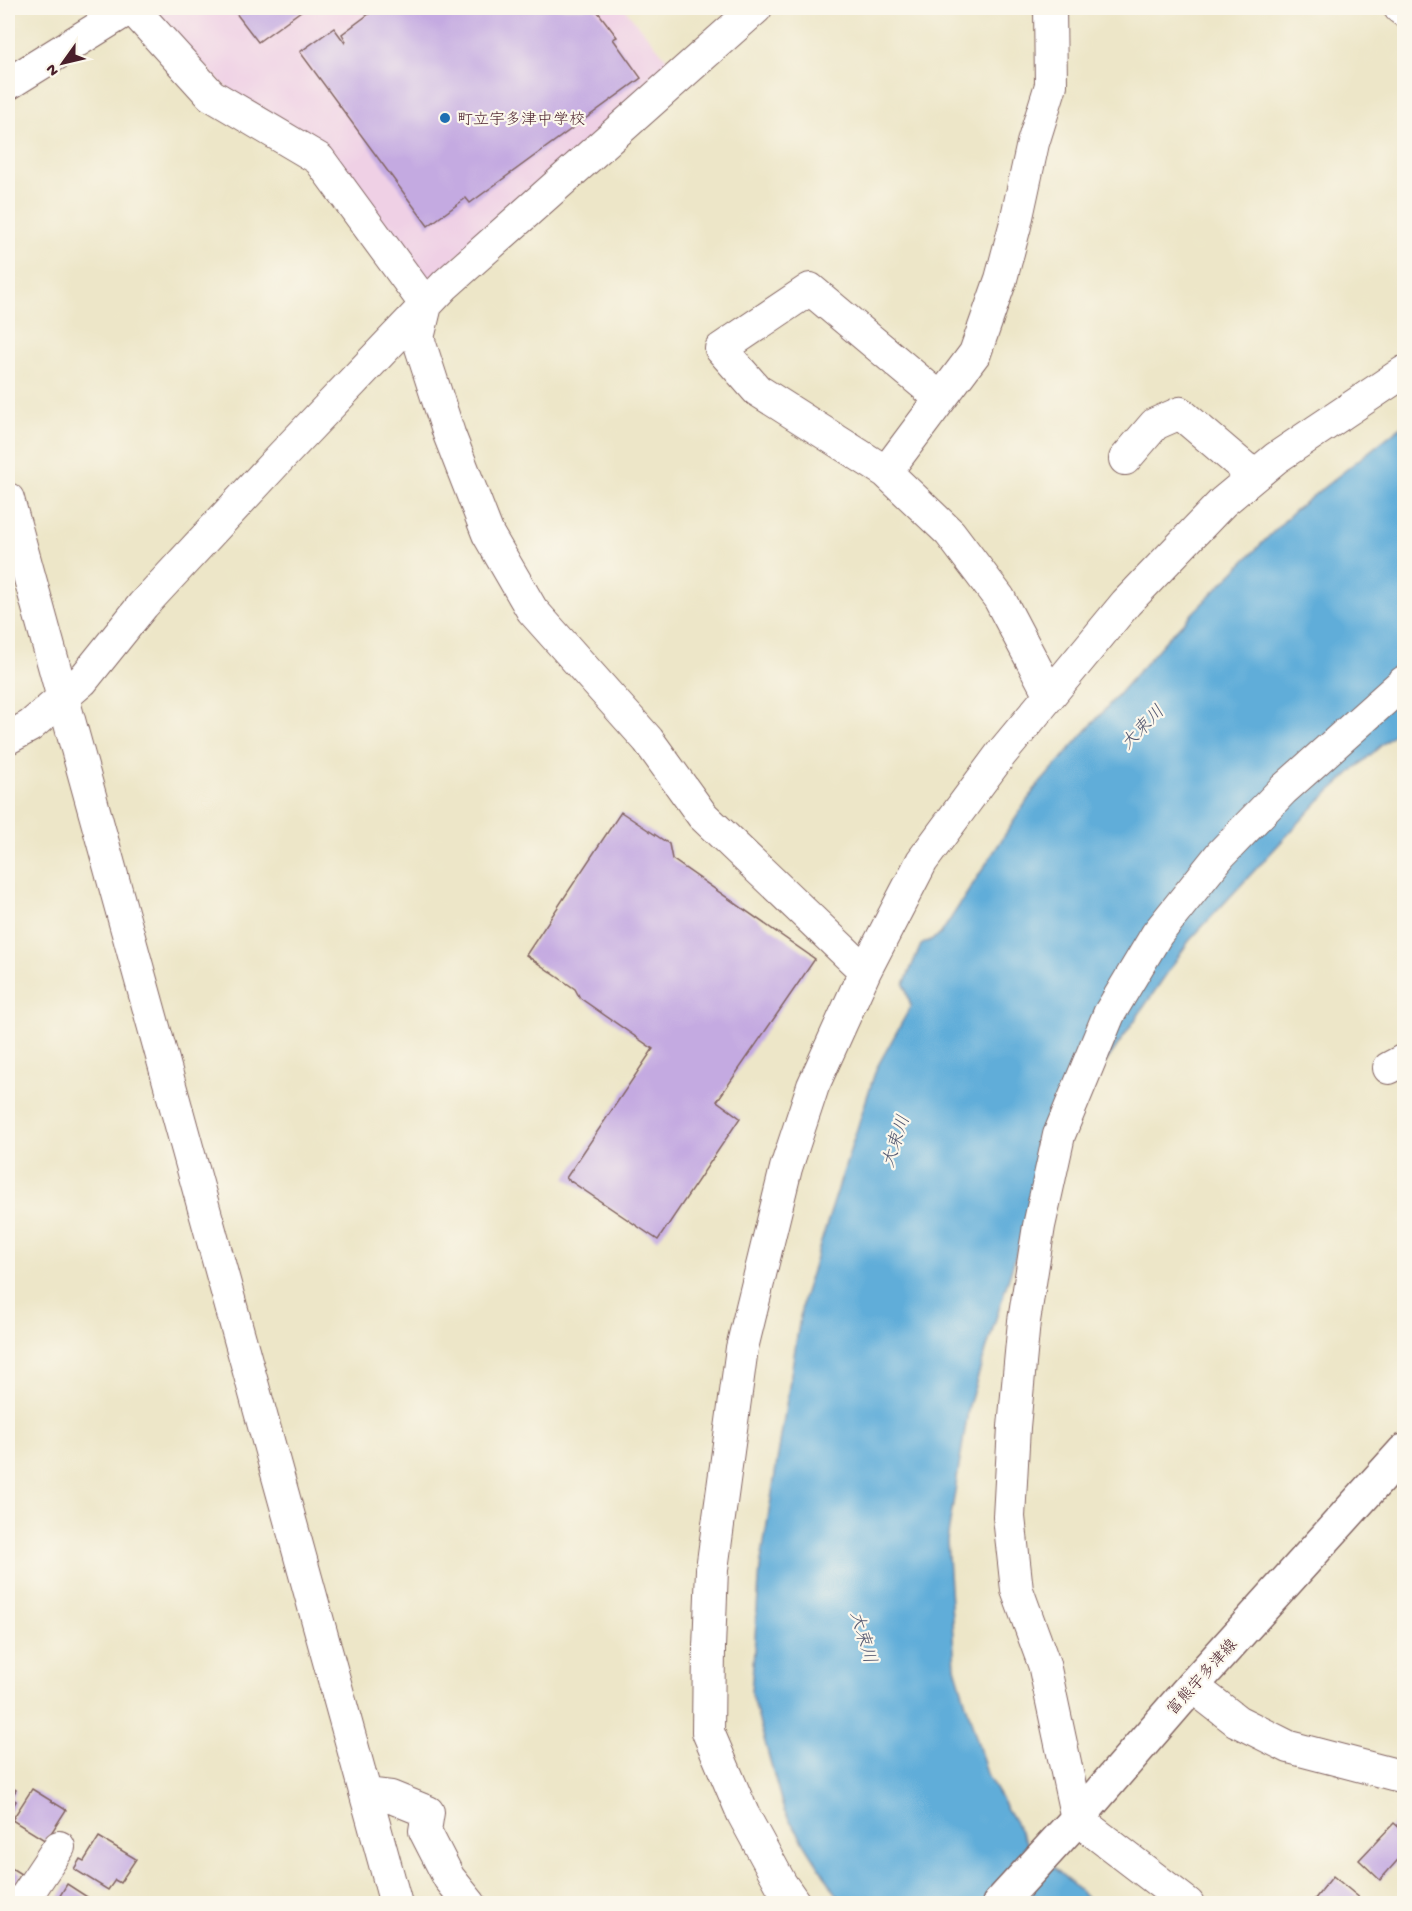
<svg xmlns="http://www.w3.org/2000/svg" width="1412" height="1911" font-family="'Gochi Hand','Klee One',sans-serif">
<style>
.built{fill:#efd0e5}
.water{fill:#60add9;stroke:#556682;stroke-width:1.5}
.building{fill:#c4aae1}
.lines{fill:none;stroke-linecap:round;stroke-linejoin:round}
.minor-casing{stroke:#836562;stroke-width:34}
.major-casing{stroke:#836562;stroke-width:36}
.minor{stroke:#fff;stroke-width:32}
.major{stroke:#fff;stroke-width:33}
.poi-dot{fill:#1f6fb2;stroke:#fbf7ec;stroke-width:2}
.labels{text-anchor:middle;stroke-width:4.5;stroke-linejoin:round;paint-order:stroke}
.poi-label{font-size:16px;fill:#4a1f2b;stroke:#fbf7ec;text-anchor:start}
.street-label{font-size:16px;fill:#4a1f2b;stroke:#fbf7ec}
.water-label{font-size:18px;font-style:italic;fill:#535871;stroke:#fbf7ec}
</style>
<rect width="100%" height="100%" fill="#fbf7ec"/>
<filter id="ink" filterUnits="userSpaceOnUse"><feTurbulence type="fractalNoise" baseFrequency=".0167" numOctaves="2"/><feDisplacementMap in="SourceGraphic" scale="12" xChannelSelector="R" yChannelSelector="G"/><feConvolveMatrix kernelMatrix="1 2 1 2 8 2 1 2 1" color-interpolation-filters="sRGB"/></filter>
<filter id="wash" filterUnits="userSpaceOnUse"><feTurbulence type="fractalNoise" baseFrequency=".008" numOctaves="4" result="noise"/><feDisplacementMap in="SourceGraphic" scale="24" xChannelSelector="R" yChannelSelector="G"/><feGaussianBlur stdDeviation="1.35" result="paint"/><feColorMatrix in="noise" values="0 0 0 0 0 0 0 0 0 0 0 0 0 0 0 0 0 1.4 0 .05"/><feComposite in="paint" operator="in"/></filter>
<g filter="url(#wash)">
<rect width="100%" height="100%" fill="#ede6c8"/>
<path class="built" d="M 147,8 L 624,8 L 672,65 L 428,282 L 226,87 Z"/>
<path class="water" d="M 1404,424 L 1404,725 L 1319,801 L 1189,941 L 1100,1071 L 1029,1213 L 969,1405 L 947,1541 L 955,1667 L 988,1777 L 1027,1843 L 1093,1903 L 842,1903 L 784,1811 L 751,1692 L 760,1568 L 803,1299 L 876,1069 L 911,1006 L 904,984 L 921,945 L 940,935 L 1034,790 L 1167,639 L 1294,511 Z"/>
<g id="blocks">
<path class="building" d="M 232,8 L 305,8 L 258,42 Z
M 377,8 L 595,8 L 617,37 L 613,39 L 641,78 L 470,203 L 466,198 L 428,226 L 300,52 L 334,28 L 345,43 L 346,41 L 342,34 Z
M 621,812 L 669,844 L 672,859 L 815,959 L 717,1101 L 740,1118 L 658,1240 L 566,1178 L 653,1049 L 580,998 L 575,989 L 526,955 Z
M 8,1785 L 16,1790 L 11,1798 L 16,1801 L 8,1816 Z
M 32,1789 L 66,1810 L 46,1841 L 12,1820 Z
M 1394,1823 L 1404,1832 L 1404,1853 L 1380,1880 L 1359,1860 Z
M 99,1837 L 136,1859 L 120,1883 L 115,1880 L 108,1890 L 74,1869 L 80,1859 L 84,1861 Z
M 8,1866 L 21,1874 L 8,1896 Z
M 1333,1876 L 1367,1904 L 1319,1904 L 1314,1900 Z
M 67,1884 L 98,1904 L 55,1904 Z"/>
</g>
</g>
<g filter="url(#ink)">
<use href="#blocks" fill-opacity="0" stroke="#836562" stroke-width="1.5"/>
<g class="lines">
<g class="minor-casing">
<path id="minor" d="M 132,8 L 211,95 L 319,159 L 426,305 L 418,338 L 449,434 L 488,534 L 532,610 L 648,740 L 702,815 L 865,971
M 1400,8 L 1404,11
M 8,84 L 130,8
M 1125,459 L 1155,424 L 1180,413 L 1254,476
M 886,472 L 757,390 L 721,349 L 810,289 L 940,398
M 8,499 L 396,1904
M 1050,695 L 999,598 L 950,533 L 886,472 L 975,353 L 1001,279 L 1015,226 L 1033,143 L 1051,85 L 1050,8
M 8,738 L 30,726 L 82,681 L 143,605 L 276,462 L 445,285 L 756,8
M 1389,1068 L 1404,1060
M 1192,1686 L 1237,1721 L 1289,1747 L 1404,1777
M 366,1794 L 391,1797 L 428,1812 L 425,1831 L 449,1878 L 470,1904
M 21,1904 L 59,1847
M 795,1904 L 781,1884 L 743,1814 L 708,1732 L 709,1648 L 712,1569 L 742,1348 L 786,1168 L 813,1086 L 865,971 L 922,861 L 1001,754 L 1050,695 L 1126,603 L 1223,502 L 1276,458 L 1404,372
M 1188,1904 L 1077,1819 L 1044,1664 L 1017,1590 L 1009,1517 L 1014,1427 L 1024,1321 L 1039,1226 L 1059,1135 L 1109,1014 L 1157,934 L 1221,854 L 1283,790 L 1404,682"/>
</g>
<g class="major-casing">
<path id="major" d="M 999,1904 L 1077,1819 L 1192,1686 L 1404,1451"/>
</g>
<use href="#minor" class="minor"/>
<use href="#major" class="major"/>
</g>
</g>
<circle class="poi-dot" cx="445" cy="118" r="6"/>
<g class="labels">
<g class="poi-label">
<text x="457" y="124">町立宇多津中学校</text>
</g>
<g class="street-label">
<text transform="translate(1201 1676) rotate(-48)" y="6">富熊宇多津線</text>
</g>
<g class="water-label">
<text transform="translate(1142 727) rotate(-46)" y="6">大束川</text>
<text transform="translate(895 1141) rotate(-72)" y="6">大束川</text>
<text transform="translate(864 1637) rotate(74)" y="6">大束川</text>
</g>
</g>
<rect width="1412" height="1911" fill="none" stroke="#fbf7ec" stroke-width="30"/>
<g transform="translate(63 63) rotate(236)" stroke="#fbf7ec" stroke-width="4.5" paint-order="stroke">
<path d="M0-4.5L10 22L0 15L-10 22Z" fill="#4a1f2b"/>
<text y="-9" font-size="16" font-weight="bold" text-anchor="middle" fill="#4a1f2b">N</text>
</g>
</svg>
